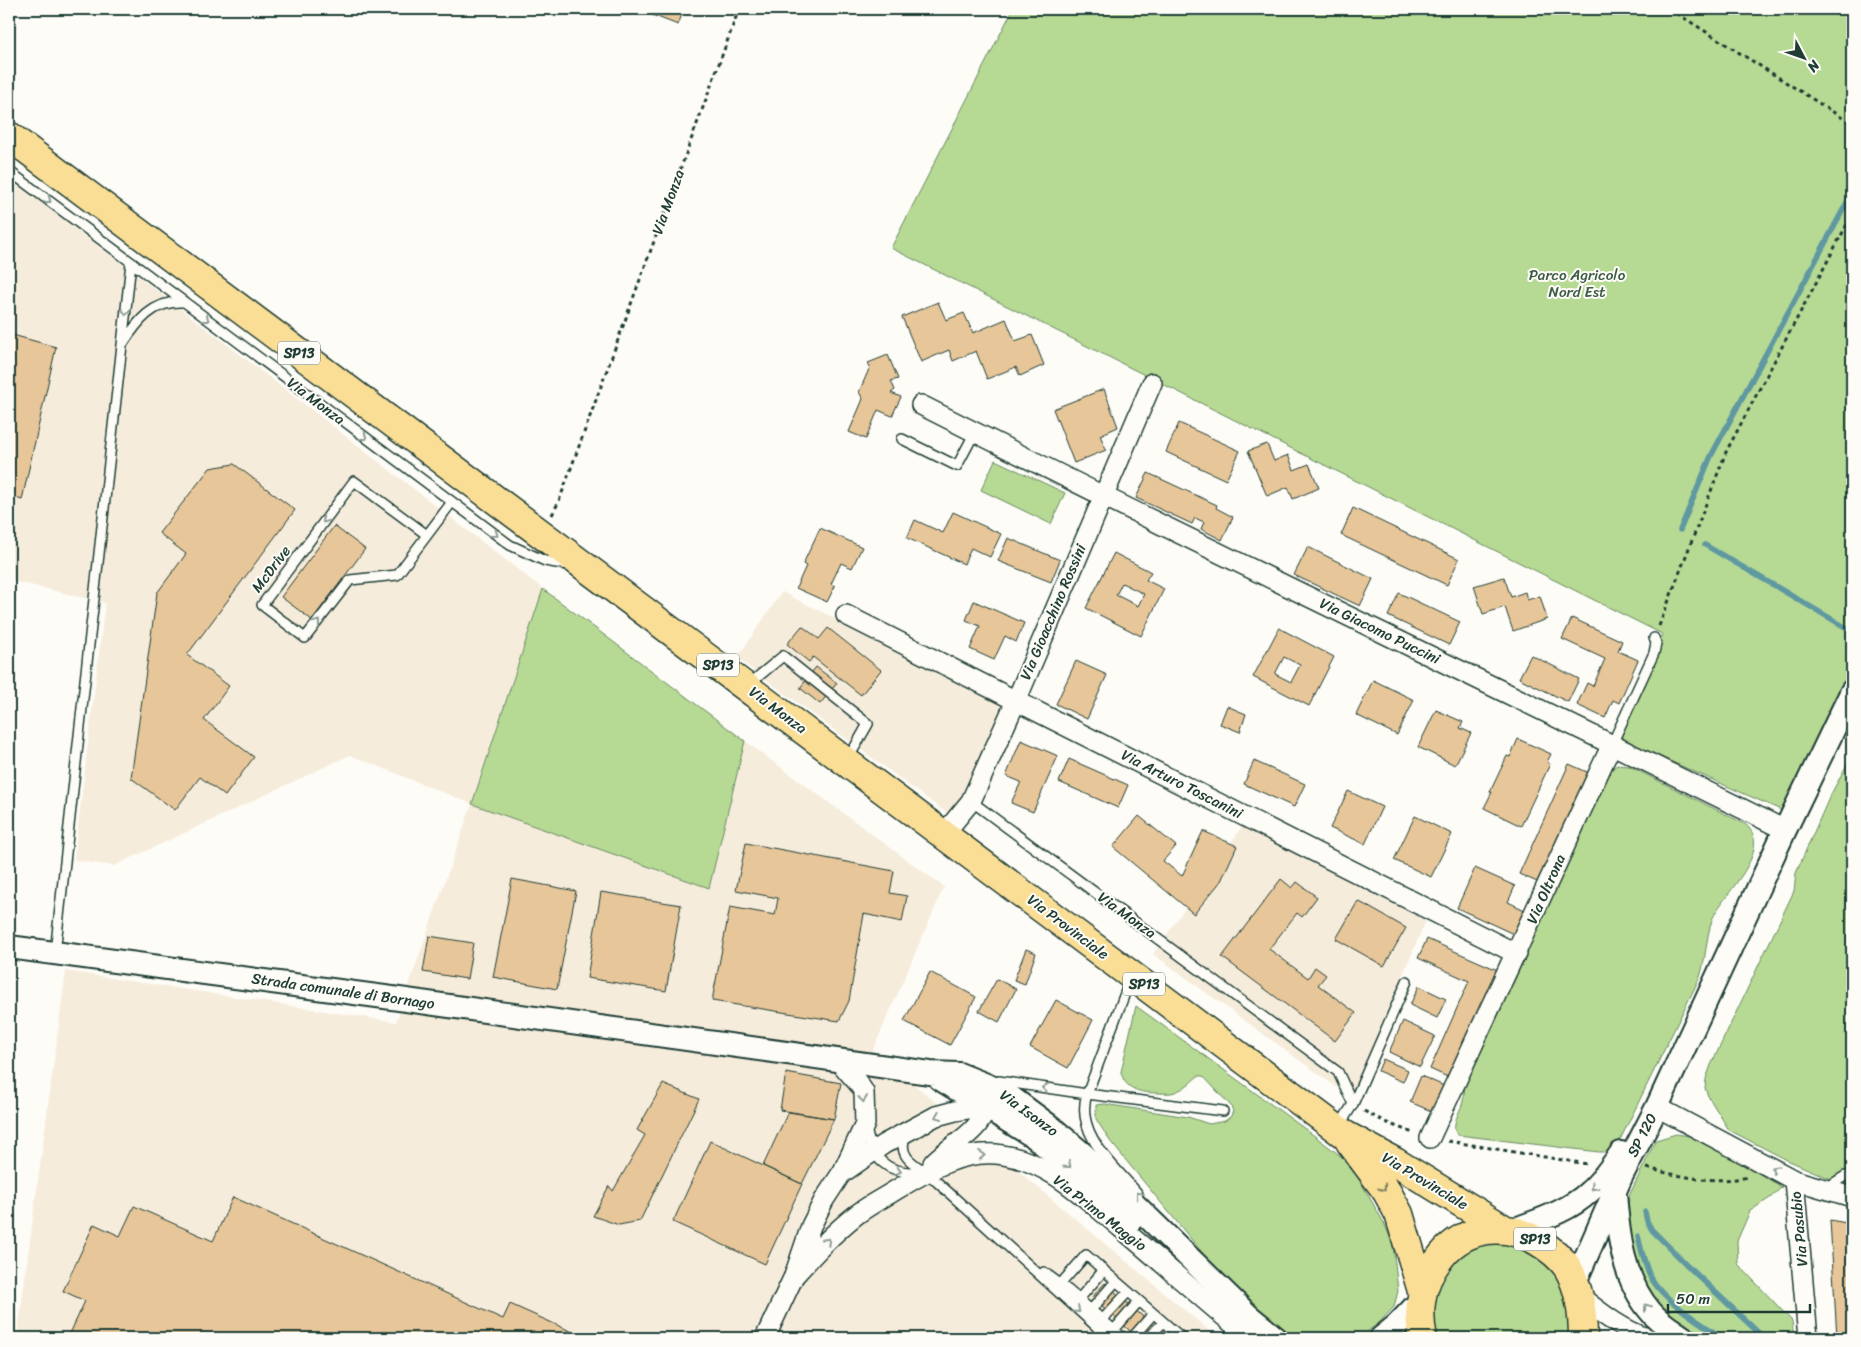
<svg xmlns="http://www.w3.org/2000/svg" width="1861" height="1347" font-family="Sriracha,sans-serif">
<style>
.built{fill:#f6ecdb}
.green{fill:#b6d994;stroke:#6a8b64}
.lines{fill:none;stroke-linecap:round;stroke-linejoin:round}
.stream{stroke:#5f98a1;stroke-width:5.5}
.building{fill:#e7c699;stroke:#1f3d34;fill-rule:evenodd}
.service-casing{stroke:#1f3d34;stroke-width:12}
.minor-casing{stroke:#1f3d34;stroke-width:22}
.tertiary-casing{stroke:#1f3d34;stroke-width:26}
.primary-casing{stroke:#1f3d34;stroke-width:31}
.path{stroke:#1f3d34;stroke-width:3;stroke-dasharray:4 4;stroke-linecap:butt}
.service{stroke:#fdfcf7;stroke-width:9}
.minor{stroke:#fdfcf7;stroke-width:19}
.tertiary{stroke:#fdfcf7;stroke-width:22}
.primary{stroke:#fbde96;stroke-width:28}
.oneway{stroke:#8e9c96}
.oneway2{stroke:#828560}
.labels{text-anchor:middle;stroke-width:4;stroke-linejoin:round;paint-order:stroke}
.shield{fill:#fdfcf7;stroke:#62766e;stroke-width:1}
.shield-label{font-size:14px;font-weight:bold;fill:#1f3d34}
.street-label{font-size:15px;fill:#1f3d34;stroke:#fdfcf7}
.park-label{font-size:15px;fill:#3d5c47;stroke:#fdfcf7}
</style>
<rect width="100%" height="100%" fill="#fdfcf7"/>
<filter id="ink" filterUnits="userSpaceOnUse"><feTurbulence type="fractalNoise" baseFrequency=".02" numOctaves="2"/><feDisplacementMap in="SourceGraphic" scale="10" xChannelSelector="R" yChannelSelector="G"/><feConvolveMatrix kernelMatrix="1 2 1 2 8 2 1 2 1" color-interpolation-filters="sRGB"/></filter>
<g filter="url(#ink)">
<path class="built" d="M 9,178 L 145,281 L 543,589 L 472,804 L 709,888 L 745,741 L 944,887 L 873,1050 L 1218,1338 L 17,1338 L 66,971 L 396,1022 L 472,804 L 350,755 L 114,866 L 74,860 L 105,603 L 9,580 Z
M 782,592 L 1004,703 L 963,796 L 948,814 L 737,658 Z
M 1244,824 L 1428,916 L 1350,1097 L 1153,954 Z"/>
<path class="green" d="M 1013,9 L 1852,9 L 1852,674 L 1843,690 L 1781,810 L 1620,739 L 1646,680 L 1662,634 L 891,248 Z
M 995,460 L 1065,493 L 1051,524 L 981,490 Z
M 543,589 L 745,741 L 709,888 L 472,804 Z
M 1852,755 L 1852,1188 L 1787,1160 L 1729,1130 L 1708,1096 L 1705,1088 L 1706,1079 L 1711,1065 L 1794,891 L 1796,873 L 1829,798 Z
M 1617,765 L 1629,766 L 1745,824 C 1776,850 1722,894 1712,920 C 1706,938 1706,959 1700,977 L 1617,1146 L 1606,1152 L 1599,1152 L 1458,1135 C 1449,1126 1461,1111 1463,1101 C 1465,1093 1465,1087 1463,1080 L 1603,775 Z
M 1136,1006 L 1316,1137 L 1342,1157 L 1359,1179 L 1384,1223 L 1393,1244 L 1398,1291 L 1394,1307 L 1380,1322 L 1364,1334 L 1351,1338 L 1309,1338 L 1287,1332 L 1265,1319 L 1229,1285 L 1110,1141 L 1096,1119 L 1096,1105 L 1104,1104 L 1188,1117 L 1209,1124 L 1225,1121 L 1231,1116 L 1233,1111 L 1231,1106 L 1203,1076 L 1198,1076 C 1191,1082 1184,1089 1175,1092 C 1170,1094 1164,1093 1159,1093 C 1142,1093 1125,1091 1121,1072 Z
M 1676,1134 L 1696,1137 L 1782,1187 L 1770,1198 L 1750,1211 L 1737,1241 L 1738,1264 L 1792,1321 L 1794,1338 L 1696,1338 L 1670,1320 L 1642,1281 L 1631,1249 L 1628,1211 L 1629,1196 L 1656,1140 Z
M 1480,1242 L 1518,1244 L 1553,1268 L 1567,1297 L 1571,1338 L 1434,1338 L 1432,1301 L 1448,1265 Z"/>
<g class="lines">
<path class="stream" d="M 1680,530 L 1711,456 L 1852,193
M 1705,545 L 1852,631
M 1645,1212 L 1647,1221 L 1652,1230 L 1693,1271 L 1763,1337
M 1638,1236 C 1641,1248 1644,1262 1649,1274 C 1661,1299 1700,1323 1723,1338"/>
</g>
<path class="building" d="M 655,9 L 684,9 L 678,25 L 652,15 Z
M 938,302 L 946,320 L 964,313 L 973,333 L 1006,319 L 1015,341 L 1032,335 L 1044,365 L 1020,376 L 1016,367 L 987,379 L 976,351 L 953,361 L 949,350 L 921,362 L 902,317 Z
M 9,334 L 56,347 L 22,500 L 9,496 Z
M 888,355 L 898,379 L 891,381 L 895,390 L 891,393 L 901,397 L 892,416 L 878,410 L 866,439 L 849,432 L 863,399 L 859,392 L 870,367 L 868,363 Z
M 1104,389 L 1118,427 L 1100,435 L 1106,450 L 1074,463 L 1053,409 Z
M 1179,423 L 1240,451 L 1226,480 L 1166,452 Z
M 1267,444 L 1274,461 L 1288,455 L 1294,470 L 1309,464 L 1319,488 L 1293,499 L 1288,487 L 1267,496 L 1248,451 Z
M 234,464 L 295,510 L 187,655 L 229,686 L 204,720 L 254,757 L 225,796 L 200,777 L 175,810 L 131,778 L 157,593 L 186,554 L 159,533 L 210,468 Z
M 1148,473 L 1217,505 L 1216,508 L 1233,517 L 1222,540 L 1201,529 L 1204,522 L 1195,518 L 1192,524 L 1136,498 Z
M 1353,508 L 1459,559 L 1447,585 L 1341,535 Z
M 953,512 L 1001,534 L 990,557 L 971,548 L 964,564 L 907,538 L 915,520 L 943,533 Z
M 334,526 L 365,549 L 312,620 L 281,597 Z
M 820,528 L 862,547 L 852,568 L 841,563 L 831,584 L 835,586 L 827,602 L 796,588 L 806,566 L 803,564 Z
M 1008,538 L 1060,560 L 1051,582 L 998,561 Z
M 1308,547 L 1373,579 L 1360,606 L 1294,575 Z
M 1114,553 L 1151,572 L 1146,580 L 1164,589 L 1141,636 L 1086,608 ZM 1122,583 L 1144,594 L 1138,606 L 1116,595 Z
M 1504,577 L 1511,597 L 1525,592 L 1527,600 L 1540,596 L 1547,619 L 1513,631 L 1505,607 L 1483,614 L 1474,586 Z
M 1399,593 L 1460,622 L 1449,645 L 1388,616 Z
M 974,601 L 1024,623 L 1016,642 L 1005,636 L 994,660 L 970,649 L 980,626 L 966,620 Z
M 1572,618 L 1622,641 L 1618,651 L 1638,660 L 1619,703 L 1613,700 L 1605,718 L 1577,705 L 1587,683 L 1593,686 L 1605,659 L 1562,639 Z
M 802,626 L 819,639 L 828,628 L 881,670 L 861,695 L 813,657 L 809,662 L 787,644 Z
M 1279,628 L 1334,657 L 1309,706 L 1253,677 ZM 1284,657 L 1300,665 L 1291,682 L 1275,674 Z
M 1531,655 L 1579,679 L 1568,702 L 1519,678 Z
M 1076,661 L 1107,675 L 1087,719 L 1056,704 Z
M 816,667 L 837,683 L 820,704 L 800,688 Z
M 1373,680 L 1414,700 L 1397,735 L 1356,715 Z
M 1227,706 L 1246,714 L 1240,732 L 1220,724 Z
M 1436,710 L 1463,722 L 1460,728 L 1471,733 L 1455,765 L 1418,747 Z
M 1518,739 L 1551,754 L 1547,762 L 1550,764 L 1521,826 L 1484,808 L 1492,792 L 1490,792 L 1507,756 L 1510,757 Z
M 1021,740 L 1058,756 L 1033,812 L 1011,803 L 1021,782 L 1006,776 Z
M 1069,759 L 1128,785 L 1118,808 L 1059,782 Z
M 1254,761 L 1305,784 L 1294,807 L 1244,784 Z
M 1569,764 L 1594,775 L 1544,885 L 1519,874 Z
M 1348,791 L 1382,807 L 1365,844 L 1330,828 Z
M 1139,816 L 1176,846 L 1163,861 L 1182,876 L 1203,831 L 1237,846 L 1221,881 L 1194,914 L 1113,847 Z
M 1415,816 L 1452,834 L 1431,877 L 1394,860 Z
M 746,843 L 894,871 L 890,893 L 907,896 L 902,922 L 864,914 L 849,1001 L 839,1021 L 712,1001 L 730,907 L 775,915 L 778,898 L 736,890 Z
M 1475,868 L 1515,886 L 1508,902 L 1531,913 L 1520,937 L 1457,908 Z
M 512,879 L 576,891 L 557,989 L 493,977 Z
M 1281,879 L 1292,888 L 1297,882 L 1317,897 L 1302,917 L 1297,913 L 1269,949 L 1308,978 L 1315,967 L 1326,975 L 1318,985 L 1356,1013 L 1335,1041 L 1222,957 Z
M 601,892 L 681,905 L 666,991 L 587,978 Z
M 1358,901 L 1406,928 L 1384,966 L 1336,939 Z
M 429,936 L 473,943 L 467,979 L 423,972 Z
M 1427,939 L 1502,972 L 1454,1080 L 1430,1069 L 1469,981 L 1418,958 Z
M 1026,949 L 1036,953 L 1025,984 L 1014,980 Z
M 930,972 L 976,997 L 950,1045 L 904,1021 Z
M 997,979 L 1016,989 L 999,1022 L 979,1011 Z
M 1419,986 L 1446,999 L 1437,1018 L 1410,1005 Z
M 1056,1000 L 1093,1020 L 1068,1068 L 1030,1047 Z
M 1403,1021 L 1435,1036 L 1420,1067 L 1389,1052 Z
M 1383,1059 L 1408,1070 L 1403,1082 L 1378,1071 Z
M 786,1073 L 841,1083 L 834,1119 L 780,1110 Z
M 1421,1076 L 1449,1088 L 1438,1114 L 1410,1102 Z
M 663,1084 L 699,1099 L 640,1221 L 619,1225 L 593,1216 L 609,1186 L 613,1191 L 645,1135 L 637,1130 Z
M 788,1112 L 834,1119 L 802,1184 L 763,1166 Z
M 710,1141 L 802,1184 L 765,1264 L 673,1222 Z
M 233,1197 L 503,1319 L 510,1304 L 586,1338 L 68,1338 L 85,1301 L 63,1291 L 94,1224 L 120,1236 L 134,1206 L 213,1241 Z
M 1830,1220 L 1852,1224 L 1852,1251 L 1851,1250 L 1852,1338 L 1837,1338 Z
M 1105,1283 L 1167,1338 L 1138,1338 L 1092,1297 Z"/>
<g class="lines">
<g class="service-casing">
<path id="service" d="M 9,171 L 510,545 L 545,561 L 568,565
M 131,263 L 122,345 C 137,322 153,300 183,302
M 902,439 L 957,466 L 975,432
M 427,535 L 354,481 L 262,605 L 305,638 L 350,580 L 397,575 L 452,502
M 748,685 L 783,656 L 868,724 L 848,759
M 1612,744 L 1654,653 L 1656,643 L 1654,638
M 971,801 L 1338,1072 L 1353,1104
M 55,953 L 122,345
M 1130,980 L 1087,1094 L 1223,1111
M 999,1081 L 1087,1094 C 1074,1134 1115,1166 1138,1194
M 1338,1128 L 1353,1104 L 1407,981
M 866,1129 C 872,1159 887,1174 918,1172
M 906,1135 C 897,1154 911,1163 926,1172 L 1109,1338
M 1826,1188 L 1845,1176 L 1852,1176
M 1044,1272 L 1068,1290 L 1123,1338
M 1058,1287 L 1086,1255 L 1182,1338
M 1079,1299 L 1104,1270
M 1091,1310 L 1116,1281
M 1102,1320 L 1128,1292
M 1114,1330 L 1139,1301
M 1132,1338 L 1153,1314
M 1149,1338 L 1163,1322"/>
</g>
<g class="minor-casing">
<path id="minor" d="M 921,405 C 1207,550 1498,687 1785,830
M 846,615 L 1517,954
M 944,834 L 971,801 L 1016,701 L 1152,383
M 837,1059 L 858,1083 L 864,1092 L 865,1124 L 842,1173
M 1657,1107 L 1794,1180 L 1852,1197
M 1430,1138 L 1612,744
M 933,1163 C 950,1144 992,1128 985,1096
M 1794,1180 L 1808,1338
M 794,1276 C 813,1255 833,1233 856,1215 C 866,1207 879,1200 891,1193 C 924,1173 962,1148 1003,1155 C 1050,1162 1086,1199 1121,1228 C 1164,1264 1206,1302 1250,1338
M 1578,1295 C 1600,1312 1620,1329 1647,1338
M 765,1338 L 794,1276 L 811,1226 L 824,1200 L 841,1174 L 884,1144 L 936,1116 L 955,1111 L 992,1105"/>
</g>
<g class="tertiary-casing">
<path id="tertiary" d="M 9,947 L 392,998 L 930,1073 L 959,1074 L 1004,1092 L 1051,1127 L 1084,1155 L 1249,1316 L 1276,1338
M 940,1079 L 1036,1138 L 1093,1186 L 1130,1221
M 1615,1193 C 1618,1234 1623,1280 1651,1312 C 1660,1323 1673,1330 1684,1338
M 1513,1230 C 1539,1220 1569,1211 1589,1192 C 1602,1181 1611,1167 1621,1153
M 1575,1282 L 1621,1177 L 1657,1107 L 1785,830 L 1852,691
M 1381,1338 L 1397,1325 L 1421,1300"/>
</g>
<g class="primary-casing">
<path id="primary" d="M 9,136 L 1345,1135 L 1395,1162 L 1504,1229
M 1350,1142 L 1387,1192 L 1399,1214 L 1422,1291
M 1423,1338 C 1417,1311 1421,1284 1437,1262 C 1460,1228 1501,1220 1537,1241 C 1549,1248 1560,1256 1568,1268 C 1580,1289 1583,1315 1583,1338"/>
</g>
<path class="path" d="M 1670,9 L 1852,124
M 552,515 L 559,501 L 739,9
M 1659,626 L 1726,452 L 1852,215
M 1364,1111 L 1385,1122 L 1413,1133
M 1448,1141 L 1587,1164
M 1647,1168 C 1681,1177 1715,1184 1749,1177"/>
<use href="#service" class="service"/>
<use href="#minor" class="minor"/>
<use href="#tertiary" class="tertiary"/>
<use href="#primary" class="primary"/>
</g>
<defs><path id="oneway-chevron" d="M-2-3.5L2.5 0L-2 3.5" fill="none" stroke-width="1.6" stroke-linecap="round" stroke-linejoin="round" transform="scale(1.25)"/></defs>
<g class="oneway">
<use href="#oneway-chevron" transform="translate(48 200) rotate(37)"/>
<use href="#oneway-chevron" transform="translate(126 312) rotate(96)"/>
<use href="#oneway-chevron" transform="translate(206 319) rotate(37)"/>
<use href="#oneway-chevron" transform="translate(364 437) rotate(37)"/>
<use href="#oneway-chevron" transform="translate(325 520) rotate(127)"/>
<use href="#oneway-chevron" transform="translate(495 534) rotate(36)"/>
<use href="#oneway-chevron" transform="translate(317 623) rotate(-53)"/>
<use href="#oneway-chevron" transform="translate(1045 1088) rotate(-173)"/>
<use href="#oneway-chevron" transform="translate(863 1099) rotate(84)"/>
<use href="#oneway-chevron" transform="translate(938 1116) rotate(157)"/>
<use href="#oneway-chevron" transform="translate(982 1155) rotate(-4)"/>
<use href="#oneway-chevron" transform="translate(1068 1165) rotate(40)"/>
<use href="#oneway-chevron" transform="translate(1774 1169) rotate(-152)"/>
<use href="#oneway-chevron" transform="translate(898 1171) rotate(15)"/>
<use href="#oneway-chevron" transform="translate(1594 1187) rotate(134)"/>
<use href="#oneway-chevron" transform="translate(1139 1195) rotate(-130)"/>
<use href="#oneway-chevron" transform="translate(827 1241) rotate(-45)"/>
<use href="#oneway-chevron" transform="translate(1647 1307) rotate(-127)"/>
<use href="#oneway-chevron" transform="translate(1077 1310) rotate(42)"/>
</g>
<use class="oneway2" href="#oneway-chevron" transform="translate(1383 1188) rotate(55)"/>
</g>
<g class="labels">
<g class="shield">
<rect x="278" y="341.5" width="42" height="23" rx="4"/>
<rect x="697" y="653.5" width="42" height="23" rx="4"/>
<rect x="1123" y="972.5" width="42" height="23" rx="4"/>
<rect x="1514" y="1227.5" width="42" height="23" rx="4"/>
</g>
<g class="shield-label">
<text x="299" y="358">SP13</text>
<text x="718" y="670">SP13</text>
<text x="1144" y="989">SP13</text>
<text x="1535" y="1244">SP13</text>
</g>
<g class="street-label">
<text transform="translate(668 202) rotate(-70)" y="5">Via Monza</text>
<text transform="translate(316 401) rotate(37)" y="5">Via Monza</text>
<text transform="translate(271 569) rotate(-53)" y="5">McDrive</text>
<text transform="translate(1053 612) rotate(-67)" y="5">Via Gioacchino Rossini</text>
<text transform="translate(1380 631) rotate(26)" y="5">Via Giacomo Puccini</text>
<text transform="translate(778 710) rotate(37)" y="5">Via Monza</text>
<text transform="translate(1182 784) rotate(27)" y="5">Via Arturo Toscanini</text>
<text transform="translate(1546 889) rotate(-66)" y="5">Via Oltrona</text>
<text transform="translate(1127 915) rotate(36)" y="5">Via Monza</text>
<text transform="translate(1068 927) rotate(37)" y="5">Via Provinciale</text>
<text transform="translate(343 991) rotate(8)" y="5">Strada comunale di Bornago</text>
<text transform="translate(1029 1113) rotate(36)" y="5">Via Isonzo</text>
<text transform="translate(1642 1135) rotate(-63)" y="5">SP 120</text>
<text transform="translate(1425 1181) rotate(31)" y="5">Via Provinciale</text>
<text transform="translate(1100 1213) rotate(38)" y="5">Via Primo Maggio</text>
<text transform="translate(1799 1229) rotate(-95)" y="5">Via Pasubio</text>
</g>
<g class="park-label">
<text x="1577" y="280">Parco Agricolo<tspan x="1577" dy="17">Nord Est</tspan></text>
</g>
</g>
<rect width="1861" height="1347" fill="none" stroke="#fdfcf7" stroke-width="30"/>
<rect x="15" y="15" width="1831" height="1317" fill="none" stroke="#1f3d34" stroke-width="2" filter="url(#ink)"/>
<g transform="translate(1804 58) rotate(131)" stroke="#fdfcf7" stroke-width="4" paint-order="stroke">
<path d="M0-4L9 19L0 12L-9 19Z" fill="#1f3d34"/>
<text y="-8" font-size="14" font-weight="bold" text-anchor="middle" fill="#1f3d34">N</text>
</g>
<path d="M1668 1304v8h142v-8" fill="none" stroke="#1f3d34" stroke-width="2.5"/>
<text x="1676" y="1304" font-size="15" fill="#1f3d34" stroke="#fdfcf7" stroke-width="4" paint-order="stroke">50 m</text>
</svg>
